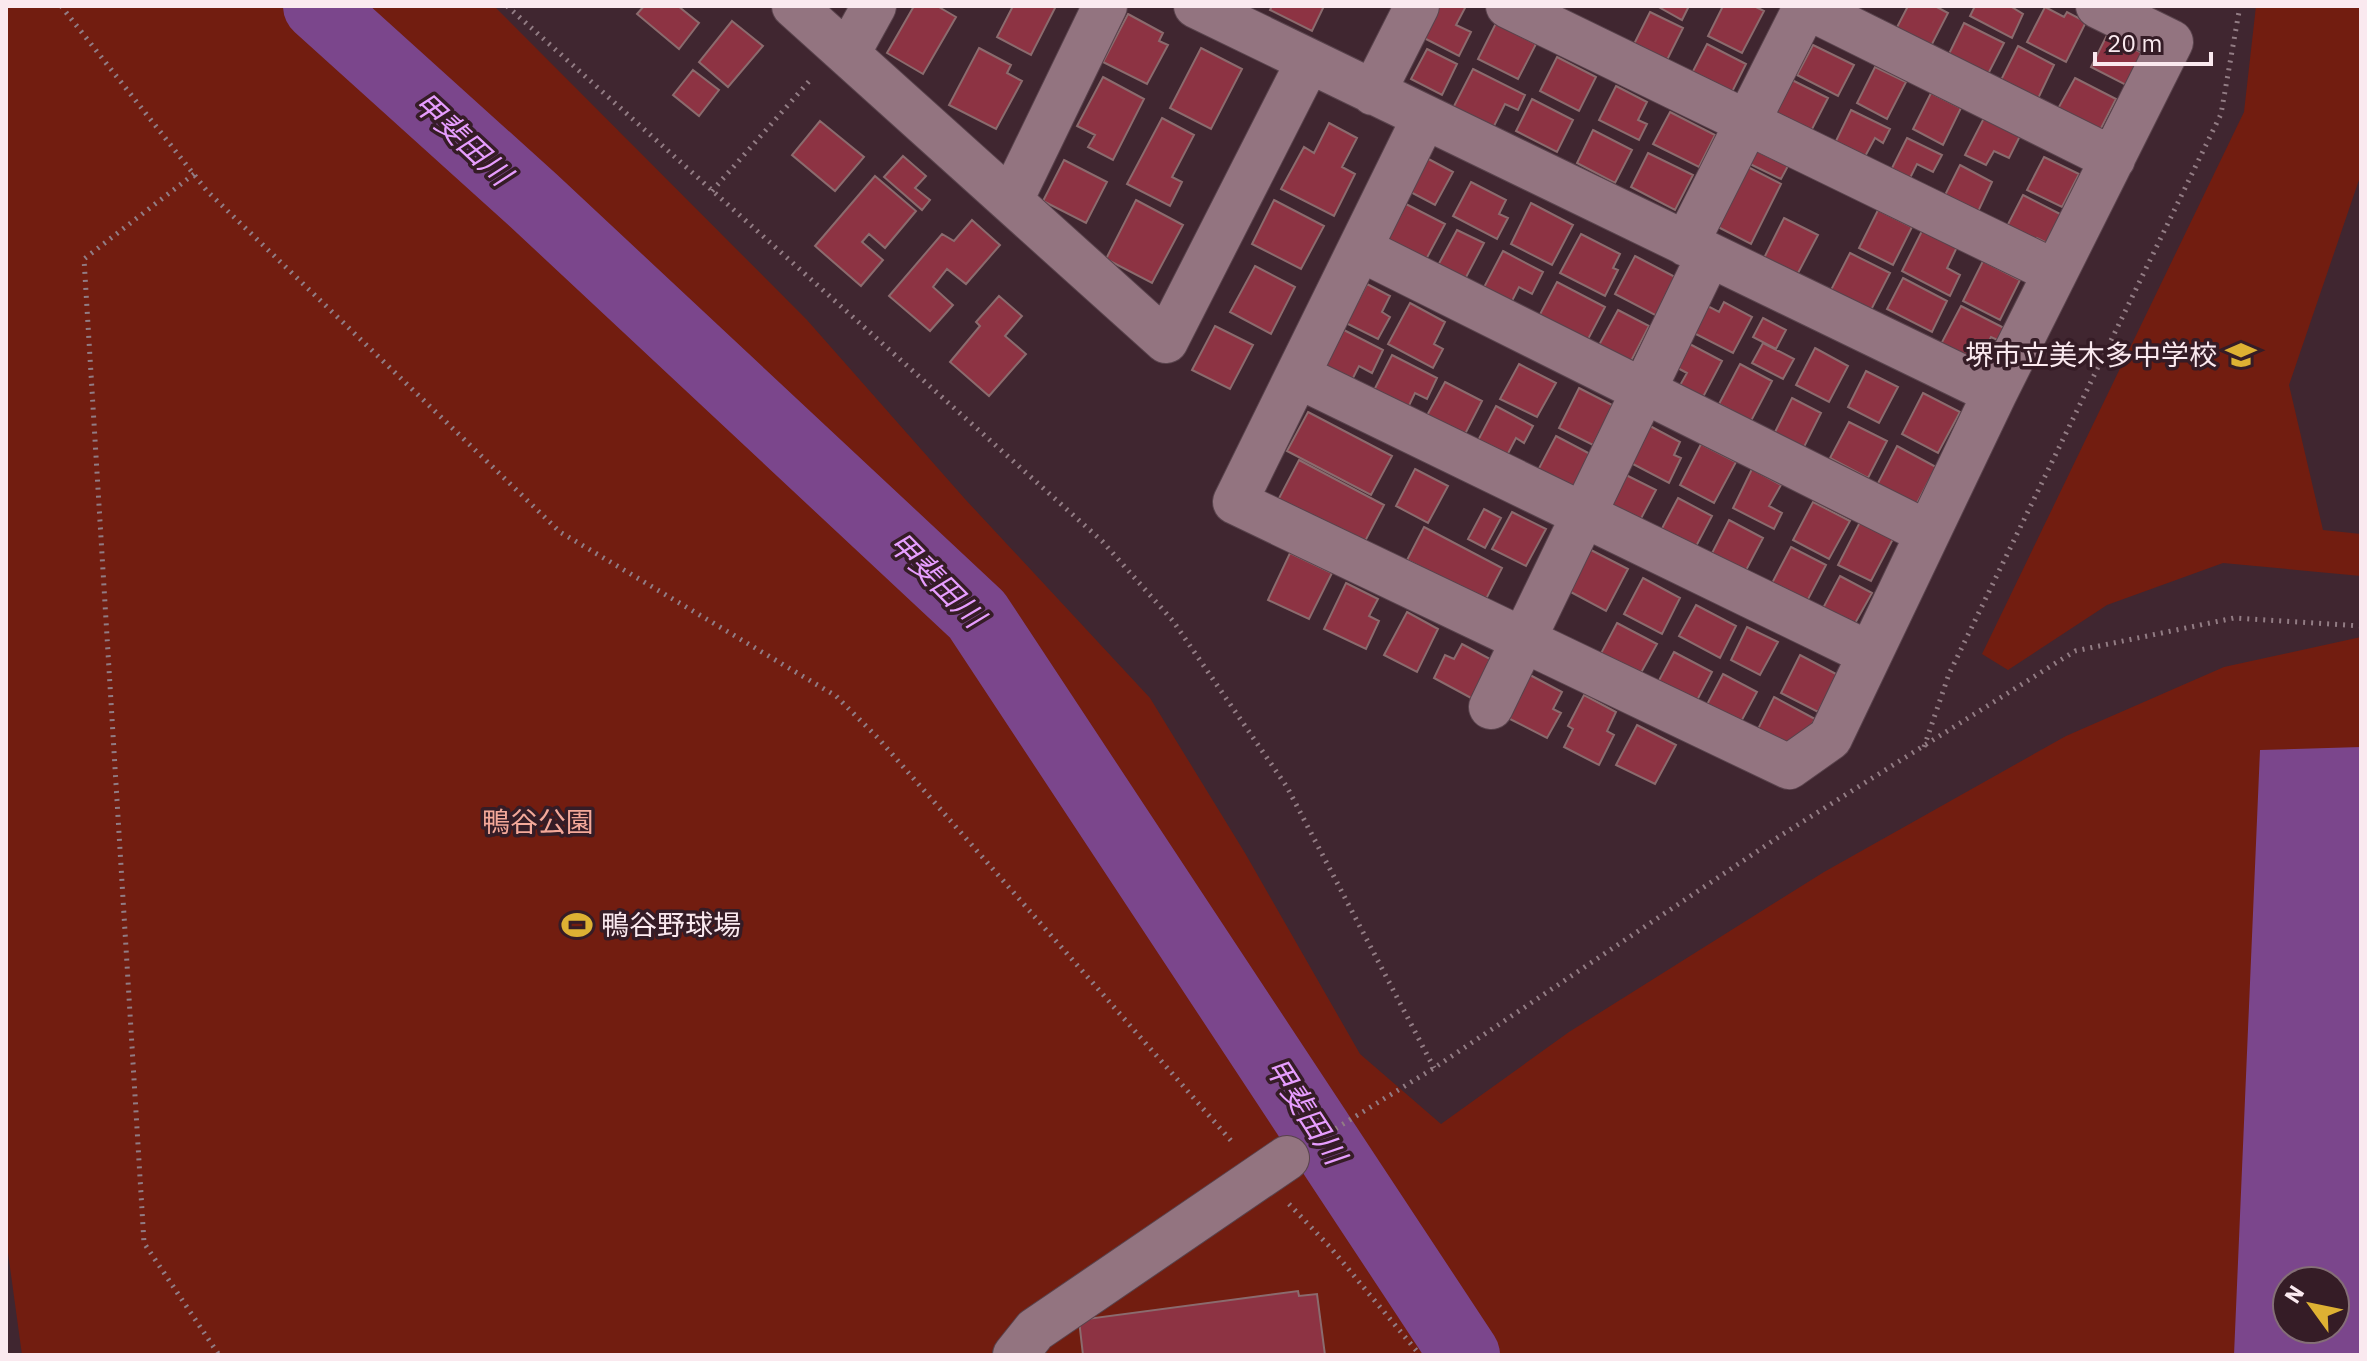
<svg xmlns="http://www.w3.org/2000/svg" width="2367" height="1361" font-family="'IBM Plex Sans','Noto Sans JP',sans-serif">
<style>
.green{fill:#721d10;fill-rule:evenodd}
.water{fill:#7b468c;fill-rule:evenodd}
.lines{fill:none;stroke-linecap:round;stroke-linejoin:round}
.river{stroke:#7b468c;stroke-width:70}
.building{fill:#8d3343;stroke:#8b6b6e;stroke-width:2}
.minor-casing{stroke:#59434c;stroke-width:46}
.path{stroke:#927c84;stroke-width:5;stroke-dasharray:2 6;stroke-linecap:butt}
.minor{stroke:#937480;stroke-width:44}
.labels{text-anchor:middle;stroke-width:7;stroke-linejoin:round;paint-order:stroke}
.poi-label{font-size:28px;fill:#fae9ef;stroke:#351c26;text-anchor:end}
.park-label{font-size:28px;fill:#f4a99a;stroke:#351c26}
.water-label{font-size:30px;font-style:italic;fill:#e69dfe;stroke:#351c26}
</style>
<rect width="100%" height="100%" fill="#402630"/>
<path class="green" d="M 6,6 L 494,6 L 807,320 L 965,499 L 1150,698 L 1245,853 L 1360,1054 L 1441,1124 L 1569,1032 L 1824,872 L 2066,736 L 2224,667 L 2361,637 L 2361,1355 L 22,1355 L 6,1238 ZM 2287,1281 L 2335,1281 L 2335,1329 L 2287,1329 Z
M 2256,6 L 2361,6 L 2361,174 L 2289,385 L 2323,530 L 2361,534 L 2361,576 L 2223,563 L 2107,605 L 2008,670 L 1982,654 L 2244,112 Z"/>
<path class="water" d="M 2361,747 L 2361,1355 L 2234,1355 L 2260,750 ZM 2287,1281 L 2335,1281 L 2335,1329 L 2287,1329 Z"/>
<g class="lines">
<path class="river" d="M 318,6 L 534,201 L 977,615 L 1465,1355"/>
</g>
<path class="building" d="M 644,6 L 678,6 L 699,23 L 679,49 L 637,14 Z
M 914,6 L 937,6 L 956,17 L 923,74 L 887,53 Z
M 1013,6 L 1056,6 L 1031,55 L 997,37 Z
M 1272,6 L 1324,6 L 1312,31 L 1270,10 Z
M 1438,6 L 1466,6 L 1456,25 L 1471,32 L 1459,56 L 1422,37 Z
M 1657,6 L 1689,6 L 1682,20 Z
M 1723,6 L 1754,6 L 1764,11 L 1742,53 L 1708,36 Z
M 1908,6 L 1935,6 L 1948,13 L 1930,48 L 1895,31 Z
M 1975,6 L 2010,6 L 2023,14 L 2012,38 L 1970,16 Z
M 2045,7 L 2064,17 L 2067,12 L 2086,22 L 2066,62 L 2027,42 Z
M 1650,12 L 1683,28 L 1665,64 L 1632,48 Z
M 1128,14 L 1163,33 L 1159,41 L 1168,45 L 1147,84 L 1103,62 Z
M 732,21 L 763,46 L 728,87 L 699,62 Z
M 1496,23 L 1536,44 L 1518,79 L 1478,59 Z
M 1964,23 L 2004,43 L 1985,80 L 1946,60 Z
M 2107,35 L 2142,53 L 2126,85 L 2091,67 Z
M 1707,44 L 1746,64 L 1730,96 L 1691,75 Z
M 1813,45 L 1854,65 L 1838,96 L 1797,75 Z
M 2018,46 L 2054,65 L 2035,105 L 1998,86 Z
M 979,48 L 1011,65 L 1007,73 L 1022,81 L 996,129 L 949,105 Z
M 1201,48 L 1242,69 L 1211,129 L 1170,108 Z
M 1427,49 L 1457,64 L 1442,95 L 1411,79 Z
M 1557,57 L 1596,77 L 1579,111 L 1540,91 Z
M 1875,67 L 1906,82 L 1887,119 L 1857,103 Z
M 1473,69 L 1525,95 L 1518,110 L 1505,104 L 1493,128 L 1453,108 Z
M 693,70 L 719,90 L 699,116 L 673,95 Z
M 1103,77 L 1144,99 L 1113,160 L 1088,147 L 1095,135 L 1077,126 Z
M 2075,78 L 2116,99 L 2097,136 L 2055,114 Z
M 1790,79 L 1828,98 L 1808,137 L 1770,118 Z
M 1616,86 L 1647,102 L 1638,120 L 1647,124 L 1639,140 L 1599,120 Z
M 1931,93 L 1961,108 L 1943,145 L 1913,129 Z
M 1532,99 L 1573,120 L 1557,152 L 1516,131 Z
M 1851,110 L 1890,129 L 1883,143 L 1875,138 L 1862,162 L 1833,147 Z
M 1670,112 L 1715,135 L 1699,167 L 1653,144 Z
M 1985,116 L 2021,134 L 2009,158 L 1994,151 L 1986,165 L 1965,155 Z
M 1162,118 L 1194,135 L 1172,177 L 1182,182 L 1170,206 L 1127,184 Z
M 820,121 L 864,157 L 835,191 L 792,155 Z
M 1329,123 L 1357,138 L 1342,167 L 1355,174 L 1334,216 L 1281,189 L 1304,147 L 1314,153 Z
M 1593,130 L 1632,150 L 1615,183 L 1577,163 Z
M 1907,138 L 1942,155 L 1933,172 L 1917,164 L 1906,186 L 1888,176 Z
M 1757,151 L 1788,166 L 1781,179 L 1750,164 Z
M 1648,153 L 1693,175 L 1675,210 L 1631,187 Z
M 1421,155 L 1453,172 L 1435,205 L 1403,188 Z
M 903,156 L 926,176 L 915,188 L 930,200 L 922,210 L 884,177 Z
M 2044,157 L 2079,174 L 2062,207 L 2027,190 Z
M 1064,160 L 1107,182 L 1086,223 L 1043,201 Z
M 1960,165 L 1992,182 L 1975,218 L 1942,201 Z
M 1748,167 L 1781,184 L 1751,244 L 1718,227 Z
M 875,176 L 916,211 L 885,248 L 869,234 L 862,242 L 883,260 L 861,286 L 815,246 Z
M 1471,182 L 1506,200 L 1499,214 L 1508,218 L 1497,239 L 1453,216 Z
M 2023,195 L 2064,216 L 2049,244 L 2037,238 L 2033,247 L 2004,232 Z
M 1136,200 L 1183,225 L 1152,283 L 1106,259 Z
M 1274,200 L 1324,226 L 1301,269 L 1252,244 Z
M 1404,203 L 1445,224 L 1423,265 L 1383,244 Z
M 1531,203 L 1573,225 L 1552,265 L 1511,244 Z
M 1878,210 L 1912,227 L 1893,265 L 1859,248 Z
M 1784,218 L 1818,235 L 1797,275 L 1764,258 Z
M 972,220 L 1000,245 L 966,284 L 947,269 L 933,287 L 953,305 L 930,331 L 889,296 L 942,234 L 954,241 Z
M 1924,227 L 1958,245 L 1947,268 L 1960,275 L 1950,296 L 1902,271 Z
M 1457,230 L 1484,243 L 1463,283 L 1436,269 Z
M 1581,234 L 1620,254 L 1613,268 L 1618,270 L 1605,296 L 1560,273 Z
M 1503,251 L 1543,272 L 1532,294 L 1519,287 L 1510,305 L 1482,291 Z
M 1850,253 L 1890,273 L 1871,310 L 1831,290 Z
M 1635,256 L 1677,278 L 1657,316 L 1615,294 Z
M 1983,261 L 2020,280 L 2000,320 L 1963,301 Z
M 1255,266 L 1295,287 L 1271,334 L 1230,312 Z
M 1903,278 L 1947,301 L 1932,332 L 1887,309 Z
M 1557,282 L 1605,307 L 1585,345 L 1537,320 Z
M 1367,284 L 1390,296 L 1382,312 L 1390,317 L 1378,339 L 1346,323 Z
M 999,296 L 1022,316 L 1005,336 L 1026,354 L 989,396 L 950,362 L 980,326 L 976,322 Z
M 1698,301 L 1719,312 L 1724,302 L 1752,317 L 1733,353 L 1684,328 Z
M 1410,303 L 1445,322 L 1434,344 L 1443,349 L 1433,368 L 1388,344 Z
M 1961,306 L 2006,329 L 2000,341 L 1991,337 L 1978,363 L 1941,344 Z
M 1618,310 L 1649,326 L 1631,361 L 1599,345 Z
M 1763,318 L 1786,330 L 1776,349 L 1753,337 Z
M 1215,326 L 1253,345 L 1230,389 L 1192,370 Z
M 1340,328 L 1383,350 L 1372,373 L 1359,366 L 1350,384 L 1319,368 Z
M 1684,341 L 1722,361 L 1702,399 L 1679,387 L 1687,373 L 1672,365 Z
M 1763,343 L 1794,359 L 1783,379 L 1752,363 Z
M 1815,348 L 1848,366 L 1829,402 L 1796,385 Z
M 1392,355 L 1437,378 L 1427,399 L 1415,393 L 1405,414 L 1371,396 Z
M 1519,364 L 1556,383 L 1537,417 L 1500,399 Z
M 1740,364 L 1772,381 L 1751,421 L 1719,404 Z
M 1866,371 L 1898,387 L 1879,423 L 1848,407 Z
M 1445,382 L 1482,401 L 1463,438 L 1425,419 Z
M 1579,388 L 1614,406 L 1593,445 L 1559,428 Z
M 1923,393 L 1960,412 L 1938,453 L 1902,434 Z
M 1792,398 L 1821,413 L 1802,451 L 1773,436 Z
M 1496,406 L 1533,426 L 1524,443 L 1516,438 L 1502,465 L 1473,450 Z
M 1308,412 L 1392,456 L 1371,495 L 1287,451 Z
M 1849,422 L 1887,441 L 1868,478 L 1830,458 Z
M 1650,426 L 1680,442 L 1674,455 L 1681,458 L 1669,483 L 1631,463 Z
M 1556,436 L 1594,456 L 1576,492 L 1537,472 Z
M 1701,444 L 1736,462 L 1714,503 L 1680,485 Z
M 1897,446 L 1936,467 L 1915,507 L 1876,487 Z
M 1299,460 L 1384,505 L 1362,547 L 1277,502 Z
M 1415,469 L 1448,486 L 1428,523 L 1396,506 Z
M 1752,469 L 1781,485 L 1769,506 L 1782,513 L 1774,529 L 1733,508 Z
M 1626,475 L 1656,490 L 1636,528 L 1606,512 Z
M 1678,498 L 1712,516 L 1692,554 L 1658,536 Z
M 1813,502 L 1850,521 L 1829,559 L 1793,540 Z
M 1484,509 L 1501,518 L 1485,548 L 1468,539 Z
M 1512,512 L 1546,529 L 1526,566 L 1492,549 Z
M 1729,520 L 1763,538 L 1742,578 L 1708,561 Z
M 1860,522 L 1893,539 L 1871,581 L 1838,565 Z
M 1424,527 L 1502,568 L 1485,601 L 1407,560 Z
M 1791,547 L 1826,565 L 1805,605 L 1770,587 Z
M 1589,549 L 1628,569 L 1606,611 L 1567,590 Z
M 1290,553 L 1332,573 L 1309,619 L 1268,600 Z
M 1840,576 L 1872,593 L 1853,627 L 1822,610 Z
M 1643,578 L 1680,598 L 1662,634 L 1624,614 Z
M 1346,583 L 1378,599 L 1369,616 L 1379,621 L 1366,649 L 1324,629 Z
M 1696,605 L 1736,626 L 1720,658 L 1679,636 Z
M 1407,612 L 1438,629 L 1417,672 L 1384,655 Z
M 1617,623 L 1657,644 L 1637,680 L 1598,659 Z
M 1747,627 L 1778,642 L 1760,675 L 1731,660 Z
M 1462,644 L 1490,659 L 1473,699 L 1434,678 L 1445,655 L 1454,659 Z
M 1674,652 L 1712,672 L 1694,706 L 1656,686 Z
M 1800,655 L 1838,675 L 1818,712 L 1781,693 Z
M 1723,674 L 1757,692 L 1736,731 L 1702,714 Z
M 1530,675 L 1562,692 L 1553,709 L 1561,713 L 1547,738 L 1508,718 Z
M 1584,695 L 1616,712 L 1607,731 L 1614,735 L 1599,765 L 1564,747 L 1573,729 L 1568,726 Z
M 1774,697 L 1815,719 L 1798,750 L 1758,729 Z
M 1637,725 L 1676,745 L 1655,784 L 1616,765 Z
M 1298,1291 L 1299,1296 L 1317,1294 L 1325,1355 L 1083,1355 L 1079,1320 Z"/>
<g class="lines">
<g class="minor-casing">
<path id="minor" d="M 794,6 L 1166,341 L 1308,62
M 1196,6 L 1995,393
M 1508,6 L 2055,272
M 1805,6 L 2113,159
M 848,53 L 874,6
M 1373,93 L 1417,6
M 1424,118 L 1235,502 L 1789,767 L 1830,738 L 1995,393 L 2171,42 L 2098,6
M 1011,200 L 1105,6
M 1686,244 L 1806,6
M 1360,249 L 1928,533
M 1298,376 L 1870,654
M 1491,707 L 1709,255
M 1015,1355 L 1035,1330 L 1287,1158"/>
</g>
<path class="path" d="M 61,6 L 207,191 L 560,532 L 836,696 L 878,738 L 1234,1144
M 507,6 L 1102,541 L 1173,621 L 1287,787 L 1434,1068
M 194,174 L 84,259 L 144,1243 L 219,1355
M 712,191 L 812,78
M 1924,747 L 1949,674 L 2221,114 L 2240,6
M 1322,1137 L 1434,1068 L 1783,834 L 2075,651 L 2234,618 L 2361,626
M 1289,1204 L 1330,1247 L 1420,1355"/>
<use href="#minor" class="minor"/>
</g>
<defs>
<g id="school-bare" transform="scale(2.4)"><path d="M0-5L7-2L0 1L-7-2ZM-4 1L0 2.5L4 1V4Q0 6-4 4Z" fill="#deb133" stroke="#351c26" stroke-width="2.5" paint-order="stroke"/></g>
<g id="stadium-bare" transform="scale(2.4)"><path d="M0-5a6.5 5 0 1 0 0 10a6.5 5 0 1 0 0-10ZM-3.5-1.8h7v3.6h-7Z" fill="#deb133" stroke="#351c26" stroke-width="2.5" paint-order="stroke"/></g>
</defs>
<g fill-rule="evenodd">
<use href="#school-bare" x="2241" y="355"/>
<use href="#stadium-bare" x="577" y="925"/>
</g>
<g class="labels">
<g class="poi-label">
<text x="2217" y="365">堺市立美木多中学校</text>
<text x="601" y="935" text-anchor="start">鴨谷野球場</text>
</g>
<g class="park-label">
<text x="538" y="832">鴨谷公園</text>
</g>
<g class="water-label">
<text transform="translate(462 139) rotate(43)" y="10">甲斐田川</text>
<text transform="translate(936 580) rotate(45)" y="10">甲斐田川</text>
<text transform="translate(1305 1111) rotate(57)" y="10">甲斐田川</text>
</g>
</g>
<rect width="2367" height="1361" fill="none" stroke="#fae9ef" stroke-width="16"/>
<g transform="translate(2311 1305) rotate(303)"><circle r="38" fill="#351c26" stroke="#846e76" stroke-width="2"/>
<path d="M0-6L14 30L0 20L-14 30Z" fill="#deb133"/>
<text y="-12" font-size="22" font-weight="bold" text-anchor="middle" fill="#fae9ef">N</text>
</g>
<path d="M2095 52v12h116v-12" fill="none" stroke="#fae9ef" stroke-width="4"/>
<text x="2107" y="52" font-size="24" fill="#fae9ef" stroke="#351c26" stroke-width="6" paint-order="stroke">20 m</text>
</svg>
